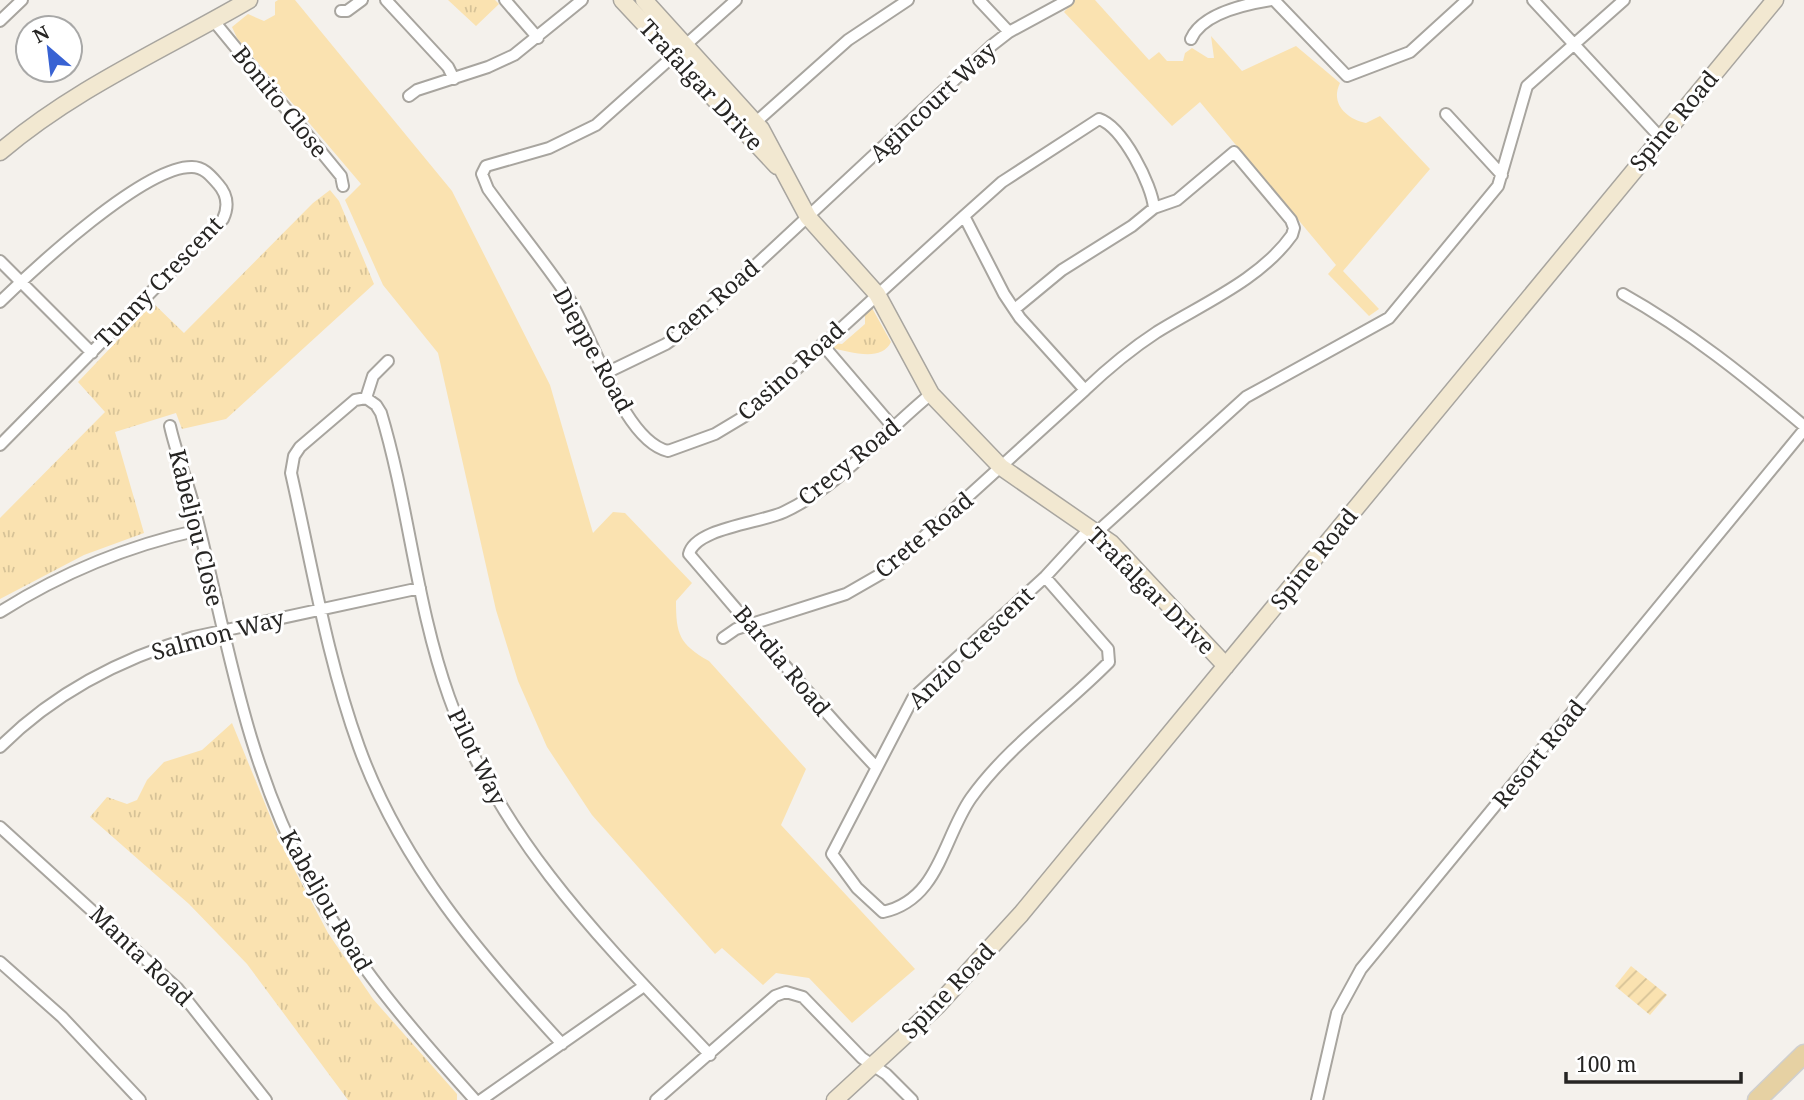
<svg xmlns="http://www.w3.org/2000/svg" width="1804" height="1100" font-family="'Noto Serif',serif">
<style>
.grass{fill:#fae2b0}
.park{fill:url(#park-tufts)}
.garden{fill:url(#garden-furrows)}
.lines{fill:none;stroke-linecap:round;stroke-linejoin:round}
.street-casing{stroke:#a8a59f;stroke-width:14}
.secondary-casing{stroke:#a8a59f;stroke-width:19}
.primary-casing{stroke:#cfcfcf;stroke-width:21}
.street{stroke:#fff;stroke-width:10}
.secondary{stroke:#f2e8d1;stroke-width:16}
.primary{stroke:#e6d1a3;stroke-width:18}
.labels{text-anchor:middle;stroke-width:6;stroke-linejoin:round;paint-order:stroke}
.street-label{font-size:23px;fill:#262523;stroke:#fff}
</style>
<defs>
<pattern id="park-tufts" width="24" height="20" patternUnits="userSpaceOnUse" patternTransform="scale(1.75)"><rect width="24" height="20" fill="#fae2b0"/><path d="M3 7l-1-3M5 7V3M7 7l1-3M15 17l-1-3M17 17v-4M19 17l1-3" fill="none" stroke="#d6c297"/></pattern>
<pattern id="garden-furrows" width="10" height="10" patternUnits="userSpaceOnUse" patternTransform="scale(1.75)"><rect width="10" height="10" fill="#fae2b0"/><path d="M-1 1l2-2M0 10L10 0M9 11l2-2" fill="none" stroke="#d6c297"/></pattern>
</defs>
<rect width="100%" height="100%" fill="#f4f1ec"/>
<path class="grass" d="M 278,0 L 295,0 L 452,191 L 550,385 L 593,533 L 613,512 L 625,513 L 692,583 L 676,601 C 676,634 679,644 709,661 L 806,769 L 781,825 L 915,969 L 852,1023 L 809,978 L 776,973 L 763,985 L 722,948 L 715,954 L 592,815 L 547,747 L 518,681 L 496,610 L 438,353 L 383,285 L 345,200 L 361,184 L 237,38 L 232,27 L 248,14 L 264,21 L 275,15 L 275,2 Z
M 1075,0 L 1095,0 L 1149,60 L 1159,52 L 1167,61 L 1183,61 L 1185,53 L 1192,48 L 1208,58 L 1214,58 L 1211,36 L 1242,71 L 1296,46 L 1340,83 C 1330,103 1346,119 1366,123 L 1380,116 L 1430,169 L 1343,271 L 1379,309 L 1369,316 L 1328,274 L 1336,265 L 1200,102 L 1172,126 L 1064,12 Z"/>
<path class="park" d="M 448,0 L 495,0 L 499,4 L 476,26 Z
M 330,190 L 339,201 L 374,284 L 226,419 L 182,429 L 176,413 L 115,432 L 144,533 L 84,555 L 0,599 L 0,518 L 105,412 L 78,382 L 153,303 L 184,333 L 313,203 Z
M 872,308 L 891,342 C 881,363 849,351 831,348 L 832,343 L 842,344 L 865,324 L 865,311 Z
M 232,723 L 284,850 L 328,933 L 373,999 L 457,1094 L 457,1100 L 348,1100 L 247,964 L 189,904 L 90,817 L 107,797 L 127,804 L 137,800 L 147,780 L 164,762 L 202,750 Z"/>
<path class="garden" d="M 1631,966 L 1667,995 L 1650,1015 L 1615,986 Z"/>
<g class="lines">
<g class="street-casing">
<path id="street" d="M 386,0 L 448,67 L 454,79
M 505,0 L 538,38
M 979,0 L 1009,32
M 1274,0 L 1347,76 L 1410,52 L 1467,0
M 1533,0 L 1659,136
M 341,11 L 347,11 L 362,0
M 213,20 L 341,176 L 343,186
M 0,21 L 22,0
M 1191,39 C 1202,13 1246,4 1271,0
M 409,96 L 417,90 L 488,67 L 514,55 L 582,0
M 1446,114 L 1502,175
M 756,122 L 848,40 L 908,0
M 964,216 L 1002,182 L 1099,119 C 1123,127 1152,185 1154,208
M 0,261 L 92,353
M 1623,294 C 1689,331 1746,377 1804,426
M 0,302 C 35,268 144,166 192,167 C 204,167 211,176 218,184 C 227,194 229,206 223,219 L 0,445
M 1016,308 L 1062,270 L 1132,226 L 1154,208 L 1177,200 L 1234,152 L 1291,220 L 1294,228 L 1292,235 C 1260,280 1202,304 1157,332 C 1131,349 1107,369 1085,390
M 822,344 L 893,427
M 606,373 L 666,344 L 686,330 L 991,46 L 1009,32 L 1068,0
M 366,398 L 373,376 L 388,361
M 170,426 C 176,453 187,480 194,507 C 227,636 243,755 307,876 C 351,960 412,1030 475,1100
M 1097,532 L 1246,397 L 1389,318 L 1498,186 L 1527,86 L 1624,0
M 1045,577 L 1108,649 L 1109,662 C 1065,707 1008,746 971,798 C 943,838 939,900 883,912 L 857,888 L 832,854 L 913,698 L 1045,577 L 1091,527
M 0,612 C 63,572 127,546 199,530
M 723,638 L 736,629 L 846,594 L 886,571 L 1085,390 L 1020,318 L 1004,294 L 964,216 L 745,416 L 715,434 L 668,451 C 623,441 592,334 568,297 C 543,260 514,225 488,189 L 482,174 L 486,166 L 549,148 L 596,125 L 736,0
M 0,747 C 53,694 122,658 194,637 L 420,588
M 876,767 C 811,698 751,626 689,554 C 695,528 761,523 784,512 C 840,486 884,432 931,394
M 0,827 L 178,989 L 266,1100
M 0,962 L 62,1017 L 140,1100
M 562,1044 C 480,955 401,863 359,747 C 327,659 312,565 291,473 L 294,456 L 300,447 L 355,400 L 366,398 L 376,405 L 381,413 C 409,506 416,605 449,697 C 500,841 607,946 710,1055
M 481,1100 L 644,986
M 656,1100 L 775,996 L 786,992 L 803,997 L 862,1058 L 886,1074 L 912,1100
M 1317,1100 L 1337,1013 L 1361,969 L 1804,430"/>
</g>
<g class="secondary-casing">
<path id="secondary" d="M 622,0 L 777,166
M 644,0 L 761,129 L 808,217 L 877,294 L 931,394 L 1001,467 L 1111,543 L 1226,666
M 0,152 C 75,88 165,49 249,0
M 835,1100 L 937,1006 L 1021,914 L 1775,0"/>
</g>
<g class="primary-casing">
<path id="primary" d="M 1757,1100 L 1804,1054"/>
</g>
<use href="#street" class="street"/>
<use href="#secondary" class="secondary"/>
<use href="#primary" class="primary"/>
</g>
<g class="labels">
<g class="street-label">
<text transform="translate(701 85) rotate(47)" y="8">Trafalgar Drive</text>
<text transform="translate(280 102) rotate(51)" y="8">Bonito Close</text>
<text transform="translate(933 102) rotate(-43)" y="8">Agincourt Way</text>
<text transform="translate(1674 121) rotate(-50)" y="8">Spine Road</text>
<text transform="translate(159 282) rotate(-46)" y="8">Tunny Crescent</text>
<text transform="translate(712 302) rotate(-41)" y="8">Caen Road</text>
<text transform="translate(593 350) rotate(61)" y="8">Dieppe Road</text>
<text transform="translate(791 371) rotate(-42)" y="8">Casino Road</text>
<text transform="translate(849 462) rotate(-39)" y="8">Crecy Road</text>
<text transform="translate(196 528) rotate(76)" y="8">Kabeljou Close</text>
<text transform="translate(924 535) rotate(-40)" y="8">Crete Road</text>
<text transform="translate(1314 559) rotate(-51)" y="8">Spine Road</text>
<text transform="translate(1151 591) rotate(45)" y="8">Trafalgar Drive</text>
<text transform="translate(218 635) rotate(-15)" y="8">Salmon Way</text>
<text transform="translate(971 648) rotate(-44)" y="8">Anzio Crescent</text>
<text transform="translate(782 661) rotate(50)" y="8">Bardia Road</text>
<text transform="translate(1539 754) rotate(-51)" y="8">Resort Road</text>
<text transform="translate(477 757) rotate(64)" y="8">Pilot Way</text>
<text transform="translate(326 901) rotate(60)" y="8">Kabeljou Road</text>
<text transform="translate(141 956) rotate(44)" y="8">Manta Road</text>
<text transform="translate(948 991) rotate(-46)" y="8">Spine Road</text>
</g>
</g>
<g transform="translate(49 49) rotate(332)"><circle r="33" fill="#ffffff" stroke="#a8a8a7" stroke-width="2"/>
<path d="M0-5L12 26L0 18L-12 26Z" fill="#3862d3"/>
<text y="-10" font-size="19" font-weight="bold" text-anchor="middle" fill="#262523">N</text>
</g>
<path d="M1566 1072v10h175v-10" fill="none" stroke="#262523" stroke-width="3.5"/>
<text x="1576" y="1072" font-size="21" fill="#262523" stroke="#ffffff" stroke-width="5" paint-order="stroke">100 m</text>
</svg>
